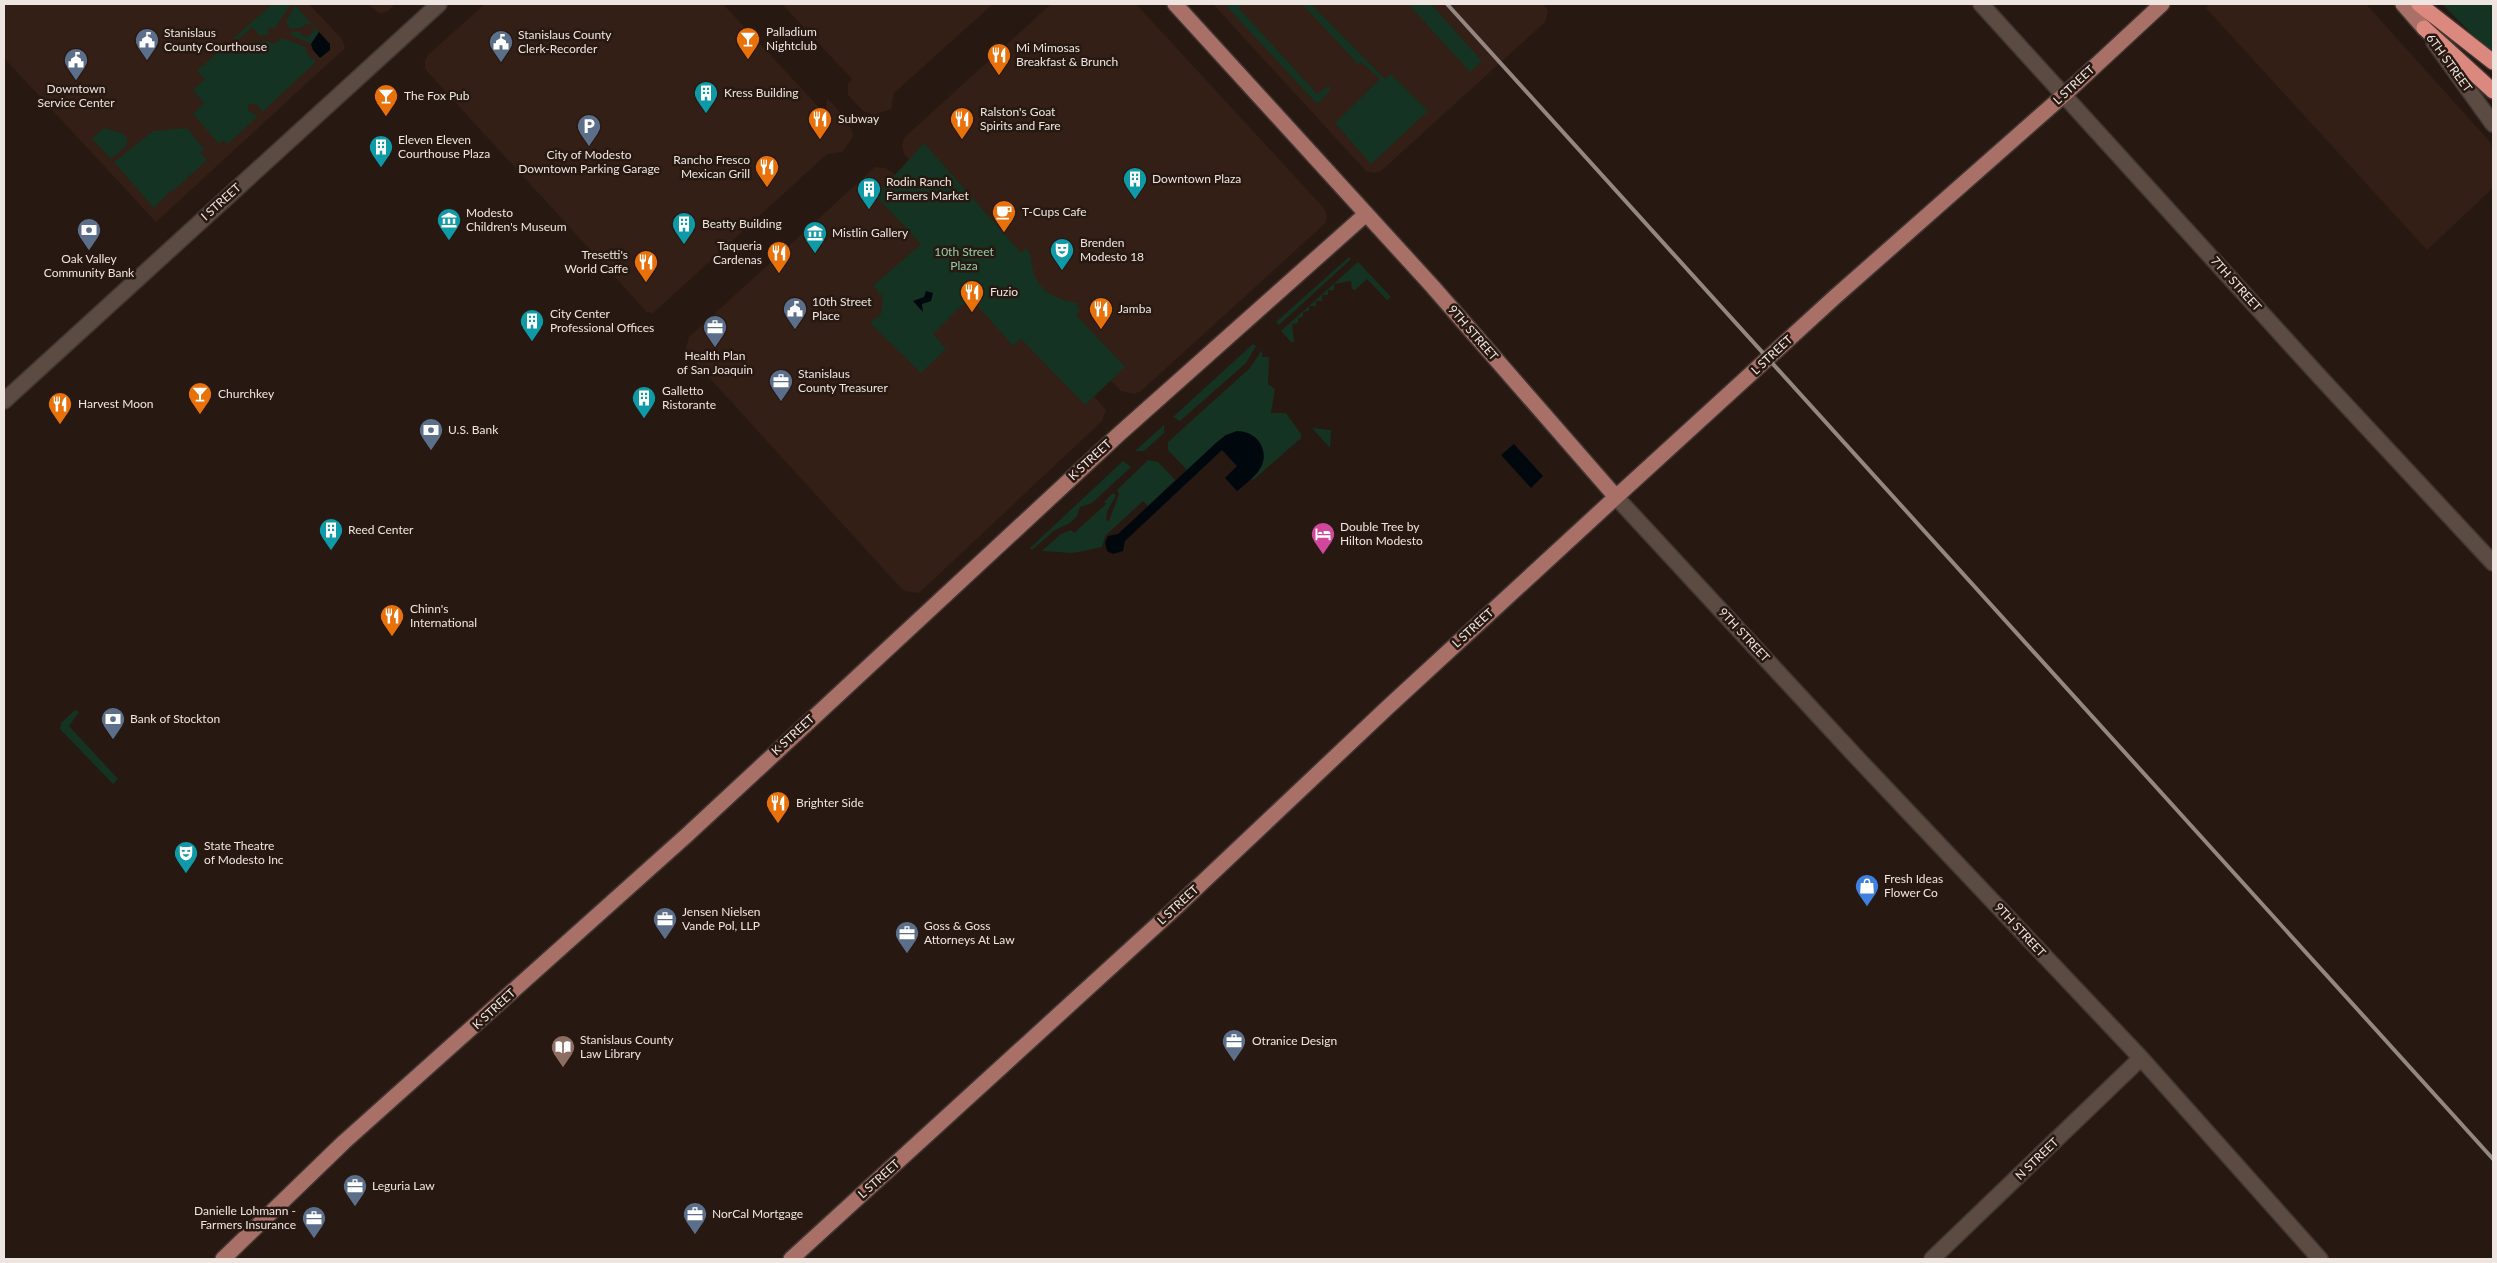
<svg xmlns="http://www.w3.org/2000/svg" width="2497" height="1263" font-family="Lato,sans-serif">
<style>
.built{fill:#331f15}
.green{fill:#143322}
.water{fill:#00080e}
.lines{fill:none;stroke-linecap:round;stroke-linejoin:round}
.secondary-casing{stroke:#403632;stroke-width:18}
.primary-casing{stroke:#403632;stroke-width:18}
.highway-casing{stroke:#403632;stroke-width:18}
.secondary{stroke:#5b4b43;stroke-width:15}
.primary{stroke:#a87066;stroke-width:15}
.highway{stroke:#db887e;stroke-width:15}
.rail{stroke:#938781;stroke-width:4}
.labels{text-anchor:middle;stroke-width:5;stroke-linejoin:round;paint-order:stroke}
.poi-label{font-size:12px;fill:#efe5e0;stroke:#271912;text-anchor:start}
.street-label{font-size:12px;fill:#efe5e0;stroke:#271912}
.park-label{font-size:12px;fill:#92cfaa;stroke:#271912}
</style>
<rect width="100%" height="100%" fill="#271912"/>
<path class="built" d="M 4,4 L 309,4 L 342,39 L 345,48 L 156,222 L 4,58 Z
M 368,4 L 395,4 L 388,11 L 380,14 Z
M 485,4 L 723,4 L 826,115 L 827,98 L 847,120 L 853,134 L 851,140 L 842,152 L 827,154 L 662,305 L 653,313 L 647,312 L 425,69 L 425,60 L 428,55 Z
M 782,4 L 993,4 L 894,93 L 891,109 L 874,115 L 863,111 L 848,95 L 848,83 L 852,79 Z
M 1051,4 L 1136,4 L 1322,206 L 1327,215 L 1326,222 L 1321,227 L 1141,391 L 1134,394 L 1121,391 L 1115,385 L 913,165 L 904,154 L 902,146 L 904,138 Z
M 1213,4 L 1544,4 L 1548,12 L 1545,22 L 1381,171 L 1374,173 L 1366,171 Z
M 2210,4 L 2366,4 L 2490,142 L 2493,149 L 2493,188 L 2427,250 L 2206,8 Z
M 875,167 L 885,168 L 894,174 L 1036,329 L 1106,410 L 1102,421 L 919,593 L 905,591 L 900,587 L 685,351 L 689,337 Z"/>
<path class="green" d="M 272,4 L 291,4 L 275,28 L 268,29 L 268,35 L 260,36 L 252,27 L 239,39 L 233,39 Z
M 1231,4 L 1243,4 L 1239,8 L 1317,94 L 1328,86 L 1330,87 L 1329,92 L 1317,104 L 1227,7 Z
M 1302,4 L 1311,4 L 1385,79 L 1391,74 L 1428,111 L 1371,164 L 1335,123 L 1380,79 L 1361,62 L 1358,64 Z
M 1408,4 L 1431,4 L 1482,61 L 1470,72 Z
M 2442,4 L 2493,4 L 2493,55 Z
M 295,5 L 319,32 L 311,44 L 291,35 L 291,32 L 300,32 L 302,36 L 308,37 L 314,31 L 313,26 L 307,23 L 301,28 L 290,29 L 286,22 Z
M 282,38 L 306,47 L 307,54 L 316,62 L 262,112 L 257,104 L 249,104 L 248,111 L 258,116 L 228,144 L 223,140 L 219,144 L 193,114 L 204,103 L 193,90 L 205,79 L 197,71 L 224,46 L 266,41 L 274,44 Z
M 104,128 L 122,133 L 127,138 L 127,145 L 111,159 L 92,139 Z
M 187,128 L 204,149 L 200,153 L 207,160 L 172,192 L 171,190 L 154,208 L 114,162 L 153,131 Z
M 924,143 L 1021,253 L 1026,248 C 1033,256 1030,261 1033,270 C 1038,292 1058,300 1078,303 L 1077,307 L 1080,311 L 1076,315 L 1125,367 L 1085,405 L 1021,339 L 1013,346 L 976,304 L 963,304 L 933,334 L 946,349 L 921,373 L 870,323 L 881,314 L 883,297 L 873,286 L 921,244 L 876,196 Z
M 1349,257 L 1351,259 L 1279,325 L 1276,322 Z
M 1358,262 L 1391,297 L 1387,300 L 1367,279 L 1355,290 L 1352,289 L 1351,281 L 1334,284 L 1334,290 L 1328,290 L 1328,295 L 1322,295 L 1322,301 L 1316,301 L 1316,306 L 1309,306 L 1309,311 L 1303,312 L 1303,317 L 1298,318 L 1298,323 L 1292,324 L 1294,342 L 1291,342 L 1281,331 Z
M 1253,344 L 1256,346 L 1246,363 L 1180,421 L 1173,417 Z
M 1262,350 L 1262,357 L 1269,357 L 1268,384 L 1275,389 L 1271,413 L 1286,413 L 1301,434 L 1301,438 L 1253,480 L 1251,479 L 1258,472 L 1226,435 L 1187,470 L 1168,450 L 1168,442 L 1250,368 Z
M 1164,425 L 1164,433 L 1144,451 L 1135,451 Z
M 1312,428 L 1331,430 L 1330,448 Z
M 1148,460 L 1158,462 L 1175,480 L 1148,506 L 1143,501 L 1105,536 L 1102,547 L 1073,553 L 1042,551 L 1061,534 L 1071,530 L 1074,533 L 1106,504 L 1104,502 L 1113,493 L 1116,495 L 1107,512 L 1106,520 L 1109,521 L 1119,494 L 1117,490 Z
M 1123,461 L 1131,467 L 1092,503 L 1080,507 L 1077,516 L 1070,523 L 1055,530 L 1032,550 L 1030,548 Z
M 75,710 L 79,712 L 69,726 L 118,779 L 113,784 L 60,729 L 61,723 Z"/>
<path class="water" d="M 319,32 L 330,44 L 330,50 L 320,58 L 313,50 L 311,44 Z
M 926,291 L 933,293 L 931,301 L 922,304 L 923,312 L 913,301 L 924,297 Z
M 1237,431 C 1259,431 1272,454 1258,472 C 1252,479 1244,485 1237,491 L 1225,478 L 1237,466 L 1222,450 L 1125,541 L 1123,551 L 1113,554 L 1107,551 L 1105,542 L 1108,536 L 1118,534 L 1217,442 L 1226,435 Z
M 1514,444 L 1543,476 L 1531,488 L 1501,455 Z"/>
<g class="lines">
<g class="secondary-casing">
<path id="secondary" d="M 1981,4 L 2319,376 L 2493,563
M 2434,42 L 2493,124
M 4,401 L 439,4
M 1616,497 L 1861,762 L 2141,1058 L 2320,1259
M 1932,1259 L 2141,1058"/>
</g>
<g class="primary-casing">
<path id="primary" d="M 1175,4 L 1433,287 L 1616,497
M 2403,4 L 2424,28
M 223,1259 L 344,1142 L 687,835 L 1118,435 L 1366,214
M 791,1259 L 1170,913 L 1388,707 L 1616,497 L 1836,296 L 2065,94 L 2162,4"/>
</g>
<g class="highway-casing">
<path id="highway" d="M 2419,4 L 2493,62
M 2424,28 L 2493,91"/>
</g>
<use href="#secondary" class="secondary"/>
<use href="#primary" class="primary"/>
<use href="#highway" class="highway"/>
<path class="rail" d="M 1447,4 L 2493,1159"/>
</g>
<defs>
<g id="bar-pin" transform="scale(1.25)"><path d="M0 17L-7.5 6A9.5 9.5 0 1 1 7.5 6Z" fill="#e8710a" stroke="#271912"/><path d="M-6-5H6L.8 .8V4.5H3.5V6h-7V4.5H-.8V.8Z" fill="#fff"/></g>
<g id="civic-pin" transform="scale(1.25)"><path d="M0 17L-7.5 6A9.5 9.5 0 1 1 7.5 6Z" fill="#5c6f8a" stroke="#271912"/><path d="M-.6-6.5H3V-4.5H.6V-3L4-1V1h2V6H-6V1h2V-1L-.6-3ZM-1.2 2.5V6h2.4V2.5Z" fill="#fff"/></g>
<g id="restaurant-pin" transform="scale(1.25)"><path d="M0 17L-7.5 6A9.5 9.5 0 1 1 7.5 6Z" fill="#e8710a" stroke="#271912"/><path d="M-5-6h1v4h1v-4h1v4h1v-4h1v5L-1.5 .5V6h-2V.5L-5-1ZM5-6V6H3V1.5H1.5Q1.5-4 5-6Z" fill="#fff"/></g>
<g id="building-pin" transform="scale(1.25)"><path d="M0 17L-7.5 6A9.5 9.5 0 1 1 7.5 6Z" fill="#0f9aa8" stroke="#271912"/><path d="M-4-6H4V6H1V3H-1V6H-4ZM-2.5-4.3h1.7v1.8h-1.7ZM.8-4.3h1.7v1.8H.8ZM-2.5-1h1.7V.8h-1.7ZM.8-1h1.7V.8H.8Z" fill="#fff"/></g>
<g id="parking-pin" transform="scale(1.25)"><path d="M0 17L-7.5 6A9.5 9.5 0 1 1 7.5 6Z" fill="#5c6f8a" stroke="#271912"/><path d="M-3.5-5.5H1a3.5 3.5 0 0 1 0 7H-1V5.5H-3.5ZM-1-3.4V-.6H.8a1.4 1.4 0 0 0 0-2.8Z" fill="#fff"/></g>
<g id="cafe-pin" transform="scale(1.25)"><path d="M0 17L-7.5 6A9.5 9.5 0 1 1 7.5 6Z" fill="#e8710a" stroke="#271912"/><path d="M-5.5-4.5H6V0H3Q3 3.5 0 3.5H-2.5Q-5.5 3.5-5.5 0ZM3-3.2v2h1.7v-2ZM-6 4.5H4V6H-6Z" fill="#fff"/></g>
<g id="museum-pin" transform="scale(1.25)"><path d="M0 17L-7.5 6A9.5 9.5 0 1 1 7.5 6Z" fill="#0f9aa8" stroke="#271912"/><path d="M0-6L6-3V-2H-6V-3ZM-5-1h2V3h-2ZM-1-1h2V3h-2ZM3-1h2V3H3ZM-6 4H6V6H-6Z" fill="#fff"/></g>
<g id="bank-pin" transform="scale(1.25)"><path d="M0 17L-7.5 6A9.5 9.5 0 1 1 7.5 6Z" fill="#5c6f8a" stroke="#271912"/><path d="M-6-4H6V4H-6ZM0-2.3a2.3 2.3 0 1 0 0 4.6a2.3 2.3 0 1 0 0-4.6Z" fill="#fff"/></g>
<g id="theatre-pin" transform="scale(1.25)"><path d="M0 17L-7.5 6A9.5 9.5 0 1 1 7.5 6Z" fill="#0f9aa8" stroke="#271912"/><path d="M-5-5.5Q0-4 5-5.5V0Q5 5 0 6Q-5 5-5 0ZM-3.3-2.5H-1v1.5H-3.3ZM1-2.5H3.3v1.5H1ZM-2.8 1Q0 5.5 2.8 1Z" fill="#fff"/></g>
<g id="office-pin" transform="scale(1.25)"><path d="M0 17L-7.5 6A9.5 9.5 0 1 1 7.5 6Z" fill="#5c6f8a" stroke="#271912"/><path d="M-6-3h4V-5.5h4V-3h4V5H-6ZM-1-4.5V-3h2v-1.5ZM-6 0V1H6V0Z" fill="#fff"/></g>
<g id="hotel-pin" transform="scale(1.25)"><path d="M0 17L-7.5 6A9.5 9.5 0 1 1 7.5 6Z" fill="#d1479c" stroke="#271912"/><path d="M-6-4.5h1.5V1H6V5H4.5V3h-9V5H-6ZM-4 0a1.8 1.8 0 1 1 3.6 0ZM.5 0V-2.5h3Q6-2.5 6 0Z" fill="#fff"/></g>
<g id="shop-pin" transform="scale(1.25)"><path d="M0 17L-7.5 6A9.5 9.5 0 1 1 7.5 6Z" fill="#3f7fe0" stroke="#271912"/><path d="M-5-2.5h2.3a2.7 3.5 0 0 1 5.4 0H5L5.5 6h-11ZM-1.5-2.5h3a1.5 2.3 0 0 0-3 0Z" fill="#fff"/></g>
<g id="library-pin" transform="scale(1.25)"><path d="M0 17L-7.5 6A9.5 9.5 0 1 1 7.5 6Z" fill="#8d6e63" stroke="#271912"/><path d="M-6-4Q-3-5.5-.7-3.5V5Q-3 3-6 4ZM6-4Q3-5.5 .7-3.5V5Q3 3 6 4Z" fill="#fff"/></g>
</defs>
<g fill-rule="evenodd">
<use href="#bar-pin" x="748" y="39"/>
<use href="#civic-pin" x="147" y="40"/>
<use href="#civic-pin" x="501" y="42"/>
<use href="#restaurant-pin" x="999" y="55"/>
<use href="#civic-pin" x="76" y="60"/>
<use href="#building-pin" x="706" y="93"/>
<use href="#bar-pin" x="386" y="96"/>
<use href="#restaurant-pin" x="820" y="119"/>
<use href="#restaurant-pin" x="962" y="119"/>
<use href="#parking-pin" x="589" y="126"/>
<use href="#building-pin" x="381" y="147"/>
<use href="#restaurant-pin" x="767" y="167"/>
<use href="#building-pin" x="1135" y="179"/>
<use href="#building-pin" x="869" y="189"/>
<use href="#cafe-pin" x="1004" y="212"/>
<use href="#museum-pin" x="449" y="220"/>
<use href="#building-pin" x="684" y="224"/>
<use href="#bank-pin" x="89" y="230"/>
<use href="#museum-pin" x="815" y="233"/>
<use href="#theatre-pin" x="1062" y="250"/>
<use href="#restaurant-pin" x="779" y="253"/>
<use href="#restaurant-pin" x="646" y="262"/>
<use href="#restaurant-pin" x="972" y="292"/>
<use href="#civic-pin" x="795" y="309"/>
<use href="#restaurant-pin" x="1101" y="309"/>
<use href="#building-pin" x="532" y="321"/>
<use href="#office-pin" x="715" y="327"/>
<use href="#office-pin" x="781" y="381"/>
<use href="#bar-pin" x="200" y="394"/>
<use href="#building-pin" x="644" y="398"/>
<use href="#restaurant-pin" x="60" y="404"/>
<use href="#bank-pin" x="431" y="430"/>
<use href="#building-pin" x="331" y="530"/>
<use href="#hotel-pin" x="1323" y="534"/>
<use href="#restaurant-pin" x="392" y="616"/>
<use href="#bank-pin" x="113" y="719"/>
<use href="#restaurant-pin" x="778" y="803"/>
<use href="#theatre-pin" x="186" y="853"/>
<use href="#shop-pin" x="1867" y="886"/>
<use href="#office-pin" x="665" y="919"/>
<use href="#office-pin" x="907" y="933"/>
<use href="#office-pin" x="1234" y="1041"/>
<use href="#library-pin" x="563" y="1047"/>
<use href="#office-pin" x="355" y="1186"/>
<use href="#office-pin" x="695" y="1214"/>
<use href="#office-pin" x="314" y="1218"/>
</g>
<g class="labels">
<g class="poi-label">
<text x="766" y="36">Palladium<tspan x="766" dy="14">Nightclub</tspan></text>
<text x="164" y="37">Stanislaus<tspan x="164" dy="14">County Courthouse</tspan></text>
<text x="518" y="39">Stanislaus County<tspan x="518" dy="14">Clerk-Recorder</tspan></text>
<text x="1016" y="52">Mi Mimosas<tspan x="1016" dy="14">Breakfast &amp; Brunch</tspan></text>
<text x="76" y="93" text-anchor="middle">Downtown<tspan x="76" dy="14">Service Center</tspan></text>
<text x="724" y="97">Kress Building</text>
<text x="404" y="100">The Fox Pub</text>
<text x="980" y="116">Ralston's Goat<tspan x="980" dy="14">Spirits and Fare</tspan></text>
<text x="838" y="123">Subway</text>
<text x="398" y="144">Eleven Eleven<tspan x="398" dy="14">Courthouse Plaza</tspan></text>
<text x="589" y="159" text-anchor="middle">City of Modesto<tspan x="589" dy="14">Downtown Parking Garage</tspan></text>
<text x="750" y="164" text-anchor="end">Rancho Fresco<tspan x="750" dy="14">Mexican Grill</tspan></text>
<text x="1152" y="183">Downtown Plaza</text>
<text x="886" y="186">Rodin Ranch<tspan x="886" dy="14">Farmers Market</tspan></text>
<text x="1022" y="216">T-Cups Cafe</text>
<text x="466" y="217">Modesto<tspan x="466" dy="14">Children's Museum</tspan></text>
<text x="702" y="228">Beatty Building</text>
<text x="832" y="237">Mistlin Gallery</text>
<text x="1080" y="247">Brenden<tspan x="1080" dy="14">Modesto 18</tspan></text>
<text x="762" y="250" text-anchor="end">Taqueria<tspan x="762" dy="14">Cardenas</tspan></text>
<text x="628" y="259" text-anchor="end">Tresetti's<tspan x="628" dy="14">World Caffe</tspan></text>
<text x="89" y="263" text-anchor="middle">Oak Valley<tspan x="89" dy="14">Community Bank</tspan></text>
<text x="990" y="296">Fuzio</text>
<text x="812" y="306">10th Street<tspan x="812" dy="14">Place</tspan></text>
<text x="1118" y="313">Jamba</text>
<text x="550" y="318">City Center<tspan x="550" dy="14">Professional Offices</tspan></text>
<text x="715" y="360" text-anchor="middle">Health Plan<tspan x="715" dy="14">of San Joaquin</tspan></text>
<text x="798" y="378">Stanislaus<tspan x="798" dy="14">County Treasurer</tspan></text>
<text x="662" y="395">Galletto<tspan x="662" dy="14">Ristorante</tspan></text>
<text x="218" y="398">Churchkey</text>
<text x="78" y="408">Harvest Moon</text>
<text x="448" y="434">U.S. Bank</text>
<text x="1340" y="531">Double Tree by<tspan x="1340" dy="14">Hilton Modesto</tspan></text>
<text x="348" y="534">Reed Center</text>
<text x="410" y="613">Chinn's<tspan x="410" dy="14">International</tspan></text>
<text x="130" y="723">Bank of Stockton</text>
<text x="796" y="807">Brighter Side</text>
<text x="204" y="850">State Theatre<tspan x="204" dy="14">of Modesto Inc</tspan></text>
<text x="1884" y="883">Fresh Ideas<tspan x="1884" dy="14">Flower Co</tspan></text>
<text x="682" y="916">Jensen Nielsen<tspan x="682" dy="14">Vande Pol, LLP</tspan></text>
<text x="924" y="930">Goss &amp; Goss<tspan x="924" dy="14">Attorneys At Law</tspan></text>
<text x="580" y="1044">Stanislaus County<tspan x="580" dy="14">Law Library</tspan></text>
<text x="1252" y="1045">Otranice Design</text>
<text x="372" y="1190">Leguria Law</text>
<text x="296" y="1215" text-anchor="end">Danielle Lohmann -<tspan x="296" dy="14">Farmers Insurance</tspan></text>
<text x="712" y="1218">NorCal Mortgage</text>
</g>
<g class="street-label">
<text transform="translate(2449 63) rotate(54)" y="4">6TH STREET</text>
<text transform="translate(2074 85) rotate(-43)" y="4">L STREET</text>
<text transform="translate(221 202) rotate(-42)" y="4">I STREET</text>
<text transform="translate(2236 284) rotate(48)" y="4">7TH STREET</text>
<text transform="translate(1473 333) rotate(49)" y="4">9TH STREET</text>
<text transform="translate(1772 355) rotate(-43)" y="4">L STREET</text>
<text transform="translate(1090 460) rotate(-43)" y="4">K STREET</text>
<text transform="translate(1473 628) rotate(-43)" y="4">L STREET</text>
<text transform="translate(1744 635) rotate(47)" y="4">9TH STREET</text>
<text transform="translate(793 735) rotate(-43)" y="4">K STREET</text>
<text transform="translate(1178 905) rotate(-43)" y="4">L STREET</text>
<text transform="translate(2020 930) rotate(47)" y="4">9TH STREET</text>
<text transform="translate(494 1009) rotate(-43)" y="4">K STREET</text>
<text transform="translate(2037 1159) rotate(-44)" y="4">N STREET</text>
<text transform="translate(879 1179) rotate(-42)" y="4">L STREET</text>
</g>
<g class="park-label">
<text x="964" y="256">10th Street<tspan x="964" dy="14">Plaza</tspan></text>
</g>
</g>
<rect width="2497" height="1263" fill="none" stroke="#efe5e0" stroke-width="10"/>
</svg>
